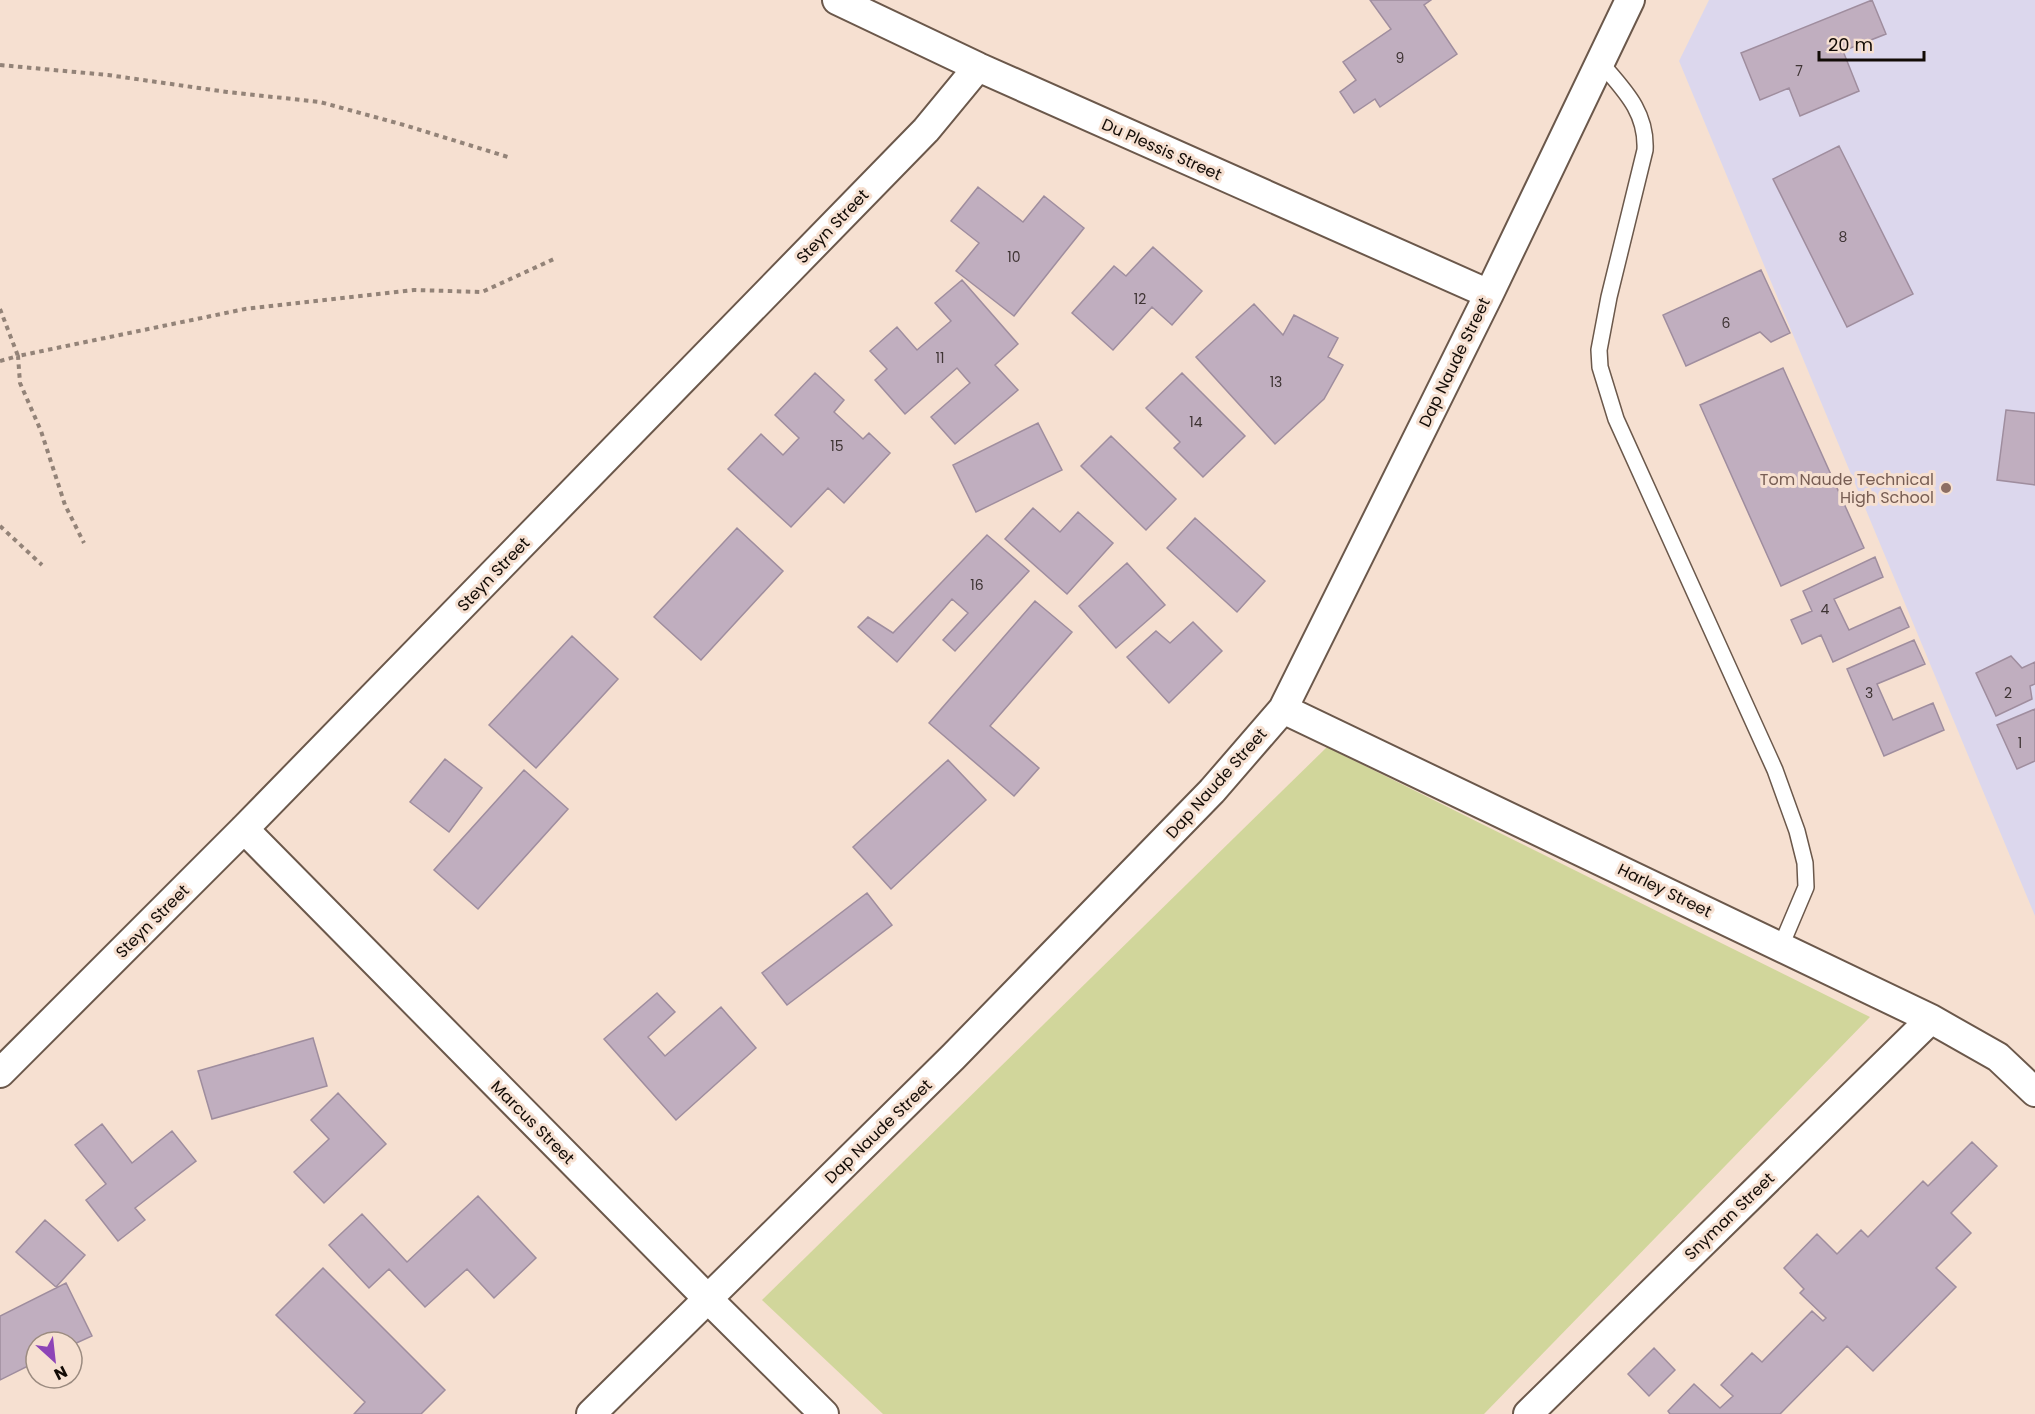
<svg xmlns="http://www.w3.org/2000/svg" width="2035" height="1414" font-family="Poppins,sans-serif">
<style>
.education{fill:#dcd7ed}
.green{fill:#d1d69b}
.building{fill:#c0aebf;stroke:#9f8d9e;stroke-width:1.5}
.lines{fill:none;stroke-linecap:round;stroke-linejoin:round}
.service-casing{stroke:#6b584b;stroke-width:18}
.minor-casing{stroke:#6b584b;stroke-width:32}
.path{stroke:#938378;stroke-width:4;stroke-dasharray:4.5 4.5;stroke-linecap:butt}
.service{stroke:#fff;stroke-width:15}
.minor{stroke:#fff;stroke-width:28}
.education-dot{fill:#8d6e63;stroke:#f6e0d1;stroke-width:2}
.labels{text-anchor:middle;stroke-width:6;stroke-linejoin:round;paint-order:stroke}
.number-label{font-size:14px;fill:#3e3434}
.street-label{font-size:16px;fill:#120b06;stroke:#f6e0d1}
.education-label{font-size:16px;fill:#785e54;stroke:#f6e0d1;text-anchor:end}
</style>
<rect width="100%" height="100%" fill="#f6e0d1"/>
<path class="education" d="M 1709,0 L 2035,0 L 2035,916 L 1679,61 Z"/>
<path class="green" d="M 1327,747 L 1870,1017 L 1484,1414 L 883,1414 L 762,1300 Z"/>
<path class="building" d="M 1370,0 L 1431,0 L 1424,5 L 1457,54 L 1380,107 L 1375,99 L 1354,113 L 1340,92 L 1356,80 L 1343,62 L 1391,29 Z
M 1872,0 L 1886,34 L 1843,51 L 1859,91 L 1800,116 L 1789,88 L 1760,100 L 1741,53 Z
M 1839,146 L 1913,294 L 1847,327 L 1773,179 Z
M 978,187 L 1023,222 L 1044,196 L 1084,228 L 1014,316 L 956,271 L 979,243 L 951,221 Z
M 1153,247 L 1202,291 L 1172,325 L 1152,307 L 1113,350 L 1072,313 L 1114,266 L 1126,276 Z
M 1761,270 L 1790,333 L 1771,342 L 1760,332 L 1686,366 L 1663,315 Z
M 962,280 L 1018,344 L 995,365 L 1018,390 L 955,444 L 931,417 L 970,383 L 957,368 L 905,414 L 875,380 L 887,369 L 870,351 L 897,327 L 917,350 L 951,321 L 935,303 Z
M 1254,304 L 1283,335 L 1294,315 L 1338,338 L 1328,357 L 1343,365 L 1324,399 L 1275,444 L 1196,357 Z
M 1783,368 L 1864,548 L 1781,586 L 1700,405 Z
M 815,373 L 844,400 L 834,412 L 863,439 L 869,433 L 890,453 L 844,503 L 828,488 L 791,527 L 728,469 L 761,434 L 783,455 L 799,438 L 775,415 Z
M 1182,373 L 1245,436 L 1203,477 L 1174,448 L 1180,442 L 1146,408 Z
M 2006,410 L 2035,413 L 2035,485 L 1997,480 Z
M 1038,423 L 1062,470 L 976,512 L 953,465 Z
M 1111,436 L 1176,499 L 1146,530 L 1081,466 Z
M 1033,508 L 1060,532 L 1078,512 L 1113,543 L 1067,594 L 1005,539 Z
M 1195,518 L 1265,581 L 1237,612 L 1167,548 Z
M 737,528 L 783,571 L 701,660 L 654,617 Z
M 987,535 L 1029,571 L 955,651 L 943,640 L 968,613 L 952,599 L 897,662 L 858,627 L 868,617 L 893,633 Z
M 1875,557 L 1883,577 L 1834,599 L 1849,630 L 1900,607 L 1909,627 L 1833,662 L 1821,635 L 1802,644 L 1791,620 L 1812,611 L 1803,591 Z
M 1127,563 L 1165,605 L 1116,648 L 1079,606 Z
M 1035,601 L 1072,632 L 990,726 L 1039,768 L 1014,796 L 929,723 Z
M 1193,622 L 1222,651 L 1169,703 L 1127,657 L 1156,631 L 1170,643 Z
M 572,636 L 618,679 L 536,768 L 489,725 Z
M 1914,640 L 1925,664 L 1877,684 L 1893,720 L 1933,703 L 1944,730 L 1884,756 L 1847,669 Z
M 2011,656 L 2022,668 L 2035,662 L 2035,684 L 2030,686 L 2032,699 L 1996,716 L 1976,673 Z
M 2035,709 L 2035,761 L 2017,769 L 1997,725 Z
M 445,759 L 482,788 L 449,832 L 410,802 Z
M 948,760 L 986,800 L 891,889 L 853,847 Z
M 524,770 L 568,809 L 478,909 L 434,870 Z
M 867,893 L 892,925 L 787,1005 L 762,973 Z
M 657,993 L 675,1012 L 648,1037 L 665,1056 L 721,1007 L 756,1048 L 676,1120 L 604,1039 Z
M 313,1038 L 327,1086 L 212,1119 L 198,1071 Z
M 338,1093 L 386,1144 L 324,1203 L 294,1172 L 329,1139 L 311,1120 Z
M 102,1124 L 132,1163 L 172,1131 L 196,1161 L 135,1208 L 145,1220 L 118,1241 L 86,1200 L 106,1184 L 75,1145 Z
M 1972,1142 L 1997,1166 L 1951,1213 L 1971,1233 L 1936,1268 L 1956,1287 L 1873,1371 L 1847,1346 L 1780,1414 L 1670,1414 L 1668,1411 L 1694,1384 L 1720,1408 L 1733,1396 L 1721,1385 L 1752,1353 L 1762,1362 L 1812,1311 L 1823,1321 L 1826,1318 L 1800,1293 L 1804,1289 L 1784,1268 L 1817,1234 L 1837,1254 L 1861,1230 L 1868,1237 L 1923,1181 L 1928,1186 Z
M 478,1196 L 536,1258 L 494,1298 L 467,1269 L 425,1307 L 389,1269 L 369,1288 L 329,1245 L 362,1214 L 407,1262 Z
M 45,1220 L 85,1255 L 56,1287 L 16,1252 Z
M 323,1268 L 445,1390 L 421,1414 L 354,1414 L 365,1402 L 276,1315 Z
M 66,1283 L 92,1336 L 72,1345 L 72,1342 L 36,1342 L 36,1362 L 0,1380 L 0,1316 Z
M 1654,1348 L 1675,1370 L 1649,1396 L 1628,1374 Z"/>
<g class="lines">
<g class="service-casing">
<path id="service" d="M 1600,62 C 1623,89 1647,111 1645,150 L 1609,297 L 1599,350 L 1600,367 L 1616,419 L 1775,770 L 1797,831 L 1805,863 L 1806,887 L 1781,946"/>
</g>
<g class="minor-casing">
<path id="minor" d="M 837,0 L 978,67 L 1489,294
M 1283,709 L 1931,1019 L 1998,1057 L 2035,1092
M 244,829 L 707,1298 L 824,1414
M 0,1073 L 244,829 L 926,130 L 978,67
M 591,1414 L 953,1057 L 1212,791 L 1283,709 L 1489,294 L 1630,0
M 1528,1414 L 1931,1019"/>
</g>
<path class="path" d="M 0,65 L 108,75 L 227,92 L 320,102 L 404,125 L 508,157
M 0,309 L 18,356 L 245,309 L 414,290 L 482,292 L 556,258
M 0,361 L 18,356 L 20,383 L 41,431 L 65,505 L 84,543
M 0,526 L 42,565"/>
<use href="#service" class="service"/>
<use href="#minor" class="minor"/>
</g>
<circle class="education-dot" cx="1946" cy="488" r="6"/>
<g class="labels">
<g class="number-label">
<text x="1400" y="63">9</text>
<text x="1799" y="76">7</text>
<text x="1843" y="242">8</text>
<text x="1014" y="262">10</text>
<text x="1140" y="304">12</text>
<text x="1726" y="328">6</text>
<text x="940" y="363">11</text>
<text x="1276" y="387">13</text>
<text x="1196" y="427">14</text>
<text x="837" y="451">15</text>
<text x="977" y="590">16</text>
<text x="1825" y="614">4</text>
<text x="1869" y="698">3</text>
<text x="2008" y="698">2</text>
<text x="2020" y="748">1</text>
</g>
<g class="street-label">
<text transform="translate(1162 149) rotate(24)" y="6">Du Plessis Street</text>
<text transform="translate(832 226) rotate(-46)" y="6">Steyn Street</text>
<text transform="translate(1454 362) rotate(-64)" y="6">Dap Naude Street</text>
<text transform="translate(493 574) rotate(-46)" y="6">Steyn Street</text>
<text transform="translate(1216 783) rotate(-48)" y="6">Dap Naude Street</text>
<text transform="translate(1665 890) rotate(26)" y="6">Harley Street</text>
<text transform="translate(152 921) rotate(-45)" y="6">Steyn Street</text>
<text transform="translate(533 1122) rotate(45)" y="6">Marcus Street</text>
<text transform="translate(878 1131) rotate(-44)" y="6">Dap Naude Street</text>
<text transform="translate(1729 1216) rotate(-44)" y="6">Snyman Street</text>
</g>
<g class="education-label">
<text x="1934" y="485">Tom Naude Technical<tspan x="1934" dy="18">High School</tspan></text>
</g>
</g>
<g transform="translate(54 1360) rotate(153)"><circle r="28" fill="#f6e0d1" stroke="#9b8b80" stroke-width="1.5"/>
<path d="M0-4.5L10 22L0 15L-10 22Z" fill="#8d44b7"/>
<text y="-9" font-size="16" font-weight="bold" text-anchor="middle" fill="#120b06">N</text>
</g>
<path d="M1819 51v9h105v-9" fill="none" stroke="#120b06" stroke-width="3"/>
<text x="1828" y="51" font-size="18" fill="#120b06" stroke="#f6e0d1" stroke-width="4.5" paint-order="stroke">20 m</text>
</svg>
